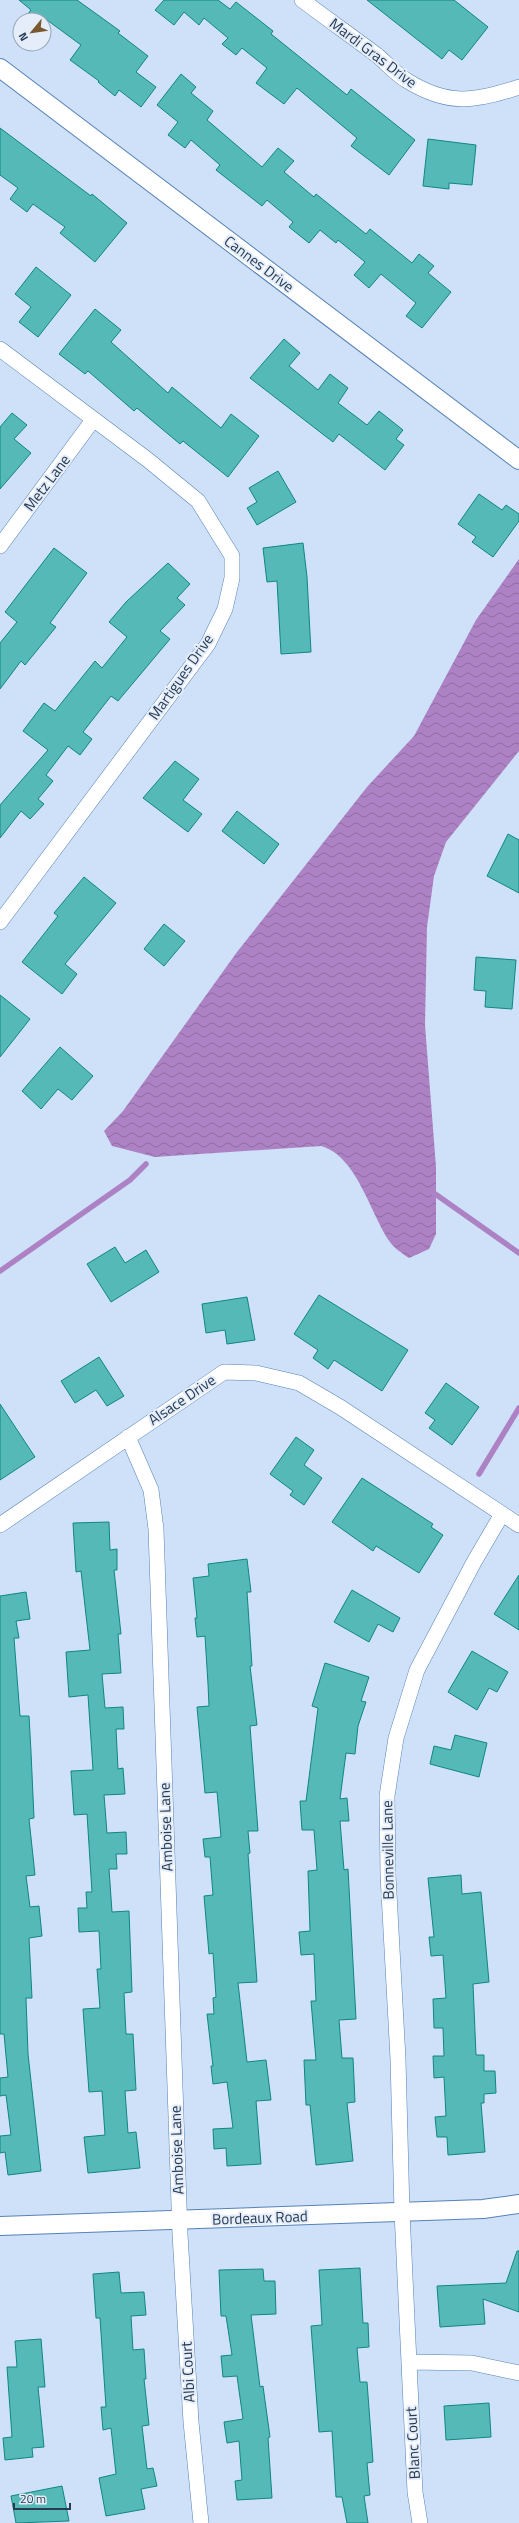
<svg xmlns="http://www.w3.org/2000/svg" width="519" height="2523" font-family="'Titillium Web',sans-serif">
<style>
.water{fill:url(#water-waves)}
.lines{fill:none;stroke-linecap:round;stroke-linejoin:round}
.stream{stroke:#ad82c5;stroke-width:5.5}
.building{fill:#55b9b7;stroke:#108684}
.minor-casing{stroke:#5682b6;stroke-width:16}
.tertiary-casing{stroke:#5682b6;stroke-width:20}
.minor{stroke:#fff;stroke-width:15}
.tertiary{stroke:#fff;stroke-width:18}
.labels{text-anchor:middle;stroke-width:4;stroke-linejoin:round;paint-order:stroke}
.street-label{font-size:15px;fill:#273b51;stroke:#e4edf9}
</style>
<defs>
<pattern id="water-waves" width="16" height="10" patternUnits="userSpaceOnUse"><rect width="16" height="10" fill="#ad82c5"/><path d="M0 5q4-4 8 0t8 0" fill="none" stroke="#8d6ca2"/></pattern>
</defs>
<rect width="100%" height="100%" fill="#cee1f8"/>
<path class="water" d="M 519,559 L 519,751 L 446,842 L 434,876 L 427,927 L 425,1025 L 436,1167 L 436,1234 L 429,1249 L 409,1258 C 403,1254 394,1248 390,1242 C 370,1213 357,1156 321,1146 L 155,1157 L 112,1146 L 104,1131 L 123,1111 L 237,952 L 367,787 L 414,736 L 476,620 Z"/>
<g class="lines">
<path class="stream" d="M 431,1191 L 519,1253
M 0,1271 L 130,1180 L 146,1164
M 479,1474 L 519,1408"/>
</g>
<path class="building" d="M 19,0 L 77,0 L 120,31 L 118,33 L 148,56 L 136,72 L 156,87 L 141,107 L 119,90 L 115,96 L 98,82 L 99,81 L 70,60 L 81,45 L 47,20 L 23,20 L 31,10 Z
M 164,0 L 218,0 L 230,9 L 236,2 L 273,31 L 271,34 L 347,95 L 351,89 L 415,140 L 389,175 L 351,146 L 357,138 L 297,88 L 284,104 L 256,83 L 267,68 L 242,48 L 236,55 L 222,44 L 228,38 L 204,18 L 199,25 L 184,12 L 174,25 L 155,10 Z
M 367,0 L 454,0 L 488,27 L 462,60 L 449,50 L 442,59 Z
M 181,74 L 196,87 L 191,93 L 213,111 L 207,120 L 262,167 L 278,148 L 294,161 L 284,172 L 314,197 L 316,194 L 366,234 L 370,229 L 412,263 L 419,254 L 434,266 L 428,273 L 451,292 L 422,328 L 406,316 L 416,303 L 381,274 L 369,288 L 354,275 L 365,262 L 338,240 L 336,243 L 320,230 L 309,243 L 289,227 L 293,222 L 267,200 L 262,206 L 216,170 L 220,165 L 191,140 L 185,148 L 168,135 L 178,122 L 157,105 Z
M 0,128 L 91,196 L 92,194 L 127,223 L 95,262 L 60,233 L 65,227 L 33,204 L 27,212 L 10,199 L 18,188 L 0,175 Z
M 428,139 L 476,145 L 472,185 L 449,183 L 449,189 L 423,186 Z
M 36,267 L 71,295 L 38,337 L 19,322 L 31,307 L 15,294 Z
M 95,309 L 121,330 L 111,342 L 168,393 L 172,387 L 221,428 L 231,414 L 259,436 L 228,477 L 183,441 L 180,444 L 137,408 L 134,411 L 88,371 L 85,374 L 59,354 Z
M 284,339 L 300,353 L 289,366 L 318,390 L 330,374 L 348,388 L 338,403 L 367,425 L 379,411 L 403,430 L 396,439 L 404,445 L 385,470 L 339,434 L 333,442 L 250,378 Z
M 12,413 L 27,425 L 14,439 L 31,453 L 0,489 L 0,427 Z
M 278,471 L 296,502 L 257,525 L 247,508 L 257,502 L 249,488 Z
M 479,494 L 502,510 L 506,505 L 519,514 L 519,521 L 493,557 L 472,542 L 476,537 L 458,524 Z
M 303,543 L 307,577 L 311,652 L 281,654 L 277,581 L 267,582 L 263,548 Z
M 54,548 L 87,573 L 50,623 L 56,627 L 25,665 L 21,661 L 0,689 L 0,643 L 17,622 L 5,612 Z
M 168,563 L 190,584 L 177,598 L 185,605 L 160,631 L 170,639 L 118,701 L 111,696 L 83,732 L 92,739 L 80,755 L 68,746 L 46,775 L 53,781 L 38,799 L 44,804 L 30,819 L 21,811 L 0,838 L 0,805 L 48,750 L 23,731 L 44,703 L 55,711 L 95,661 L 102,668 L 127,637 L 109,622 L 126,602 Z
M 175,761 L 199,779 L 183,800 L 202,814 L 188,832 L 143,798 Z
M 237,811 L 279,844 L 264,864 L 222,831 Z
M 508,834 L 519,840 L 519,893 L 487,876 Z
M 84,877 L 116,903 L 65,964 L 77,974 L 62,994 L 22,962 L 58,916 L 54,913 Z
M 164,924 L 185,941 L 164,966 L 144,949 Z
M 476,957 L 516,960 L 512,1009 L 485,1007 L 486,991 L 474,990 Z
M 0,995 L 30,1019 L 0,1057 Z
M 60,1047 L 93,1076 L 72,1100 L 58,1089 L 41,1109 L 22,1091 Z
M 115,1247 L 125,1263 L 146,1250 L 159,1272 L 111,1302 L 87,1264 Z
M 319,1295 L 408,1350 L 382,1391 L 334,1360 L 328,1369 L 313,1358 L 318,1350 L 294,1334 Z
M 247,1297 L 255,1340 L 227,1344 L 225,1330 L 206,1333 L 202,1304 Z
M 99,1357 L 124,1396 L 107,1406 L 96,1390 L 75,1403 L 61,1381 Z
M 446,1383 L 479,1407 L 452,1445 L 429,1428 L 435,1420 L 425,1413 Z
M 0,1404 L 35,1457 L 0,1480 Z
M 296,1437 L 314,1450 L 304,1465 L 322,1478 L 304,1505 L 290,1495 L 293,1491 L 270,1474 Z
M 362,1478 L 433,1524 L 431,1527 L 443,1535 L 419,1573 L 376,1546 L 373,1551 L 332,1522 Z
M 109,1522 L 110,1550 L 117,1549 L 117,1570 L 114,1570 L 121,1634 L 118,1634 L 121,1673 L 102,1674 L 105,1708 L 123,1707 L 124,1729 L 116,1729 L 118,1769 L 123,1768 L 125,1794 L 104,1795 L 107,1833 L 126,1832 L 127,1854 L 116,1854 L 117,1869 L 109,1869 L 112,1912 L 129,1911 L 132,1992 L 124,1993 L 126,2034 L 133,2034 L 136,2090 L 125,2091 L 128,2133 L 136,2132 L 140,2168 L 88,2173 L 84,2137 L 105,2135 L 102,2091 L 89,2092 L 83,2009 L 100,2008 L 97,1969 L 101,1969 L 99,1931 L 79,1932 L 78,1908 L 87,1908 L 86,1892 L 92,1892 L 87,1814 L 74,1815 L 71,1771 L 93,1770 L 88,1695 L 69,1697 L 66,1652 L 90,1650 L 81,1571 L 76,1572 L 73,1523 Z
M 247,1559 L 251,1592 L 247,1592 L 252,1666 L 250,1666 L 257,1725 L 250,1726 L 258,1831 L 248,1831 L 250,1853 L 248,1854 L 257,1982 L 238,1983 L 247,2062 L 266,2060 L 271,2100 L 256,2101 L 261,2164 L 227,2166 L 226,2148 L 214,2149 L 213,2129 L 233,2128 L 227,2082 L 213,2084 L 211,2066 L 213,2066 L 207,2014 L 214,2014 L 213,1998 L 216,1997 L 213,1953 L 209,1954 L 204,1896 L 213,1895 L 210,1857 L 205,1857 L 203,1839 L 221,1837 L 217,1792 L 205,1793 L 197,1707 L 209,1706 L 208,1684 L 205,1636 L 197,1637 L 195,1618 L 197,1618 L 193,1578 L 209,1576 L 208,1564 Z
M 519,1575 L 519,1630 L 494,1614 Z
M 352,1590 L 400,1618 L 393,1632 L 378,1624 L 369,1642 L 334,1622 Z
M 26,1592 L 30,1619 L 16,1621 L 19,1638 L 14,1638 L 20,1716 L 29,1716 L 31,1752 L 34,1818 L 29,1819 L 35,1875 L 26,1876 L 30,1907 L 39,1906 L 42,1936 L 29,1938 L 32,1998 L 26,1998 L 28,2054 L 41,2171 L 8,2175 L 5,2152 L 0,2153 L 0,2136 L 11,2135 L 6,2095 L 0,2096 L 0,2078 L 8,2077 L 4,2034 L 0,2034 L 0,1596 Z
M 472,1651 L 508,1672 L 497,1692 L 489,1688 L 477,1710 L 448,1692 Z
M 325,1663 L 369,1677 L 361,1701 L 366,1702 L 358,1726 L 355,1754 L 346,1753 L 340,1799 L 347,1798 L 349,1821 L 340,1821 L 344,1870 L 348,1869 L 356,2019 L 339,2020 L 342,2058 L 353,2058 L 355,2102 L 347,2103 L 353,2161 L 316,2165 L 310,2105 L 306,2105 L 304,2060 L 316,2060 L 311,2001 L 316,2001 L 314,1954 L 301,1955 L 299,1932 L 310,1931 L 308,1871 L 317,1870 L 314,1830 L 302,1830 L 300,1801 L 306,1801 L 318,1708 L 312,1706 Z
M 455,1735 L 487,1743 L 479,1777 L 430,1764 L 434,1746 L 451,1750 Z
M 461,1875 L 462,1894 L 481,1892 L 489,1982 L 473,1984 L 476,2055 L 484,2055 L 484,2071 L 495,2071 L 496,2093 L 484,2094 L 484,2103 L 481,2103 L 485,2152 L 448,2155 L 447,2137 L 437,2137 L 435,2117 L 446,2116 L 444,2077 L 434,2078 L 433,2056 L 444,2056 L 443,2028 L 434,2028 L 433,1999 L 446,1998 L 443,1955 L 431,1956 L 429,1937 L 434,1937 L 428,1878 Z
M 517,2251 L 519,2251 L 519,2312 L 483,2299 L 485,2324 L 440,2327 L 437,2286 L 506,2283 Z
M 360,2268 L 363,2323 L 368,2323 L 369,2347 L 357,2348 L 360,2382 L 367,2382 L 373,2462 L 367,2463 L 370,2495 L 364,2496 L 368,2523 L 347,2523 L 342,2497 L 336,2497 L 332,2431 L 319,2432 L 311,2326 L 322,2325 L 319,2270 Z
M 263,2269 L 264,2281 L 275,2281 L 276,2314 L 251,2315 L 260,2387 L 263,2386 L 270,2437 L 268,2438 L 272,2498 L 237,2500 L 235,2481 L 242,2480 L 239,2441 L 227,2443 L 224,2422 L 243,2419 L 237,2376 L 223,2377 L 221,2356 L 232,2355 L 226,2316 L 221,2316 L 219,2270 Z
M 119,2272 L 121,2293 L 144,2292 L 146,2315 L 131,2316 L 133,2350 L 144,2349 L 146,2379 L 144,2379 L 149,2425 L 142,2426 L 147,2469 L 153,2468 L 157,2486 L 141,2489 L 145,2509 L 106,2516 L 99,2478 L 116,2474 L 111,2428 L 103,2430 L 101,2407 L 106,2407 L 100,2318 L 96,2318 L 93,2274 Z
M 41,2339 L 45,2387 L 38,2387 L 44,2447 L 32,2448 L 33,2457 L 5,2460 L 3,2438 L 12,2437 L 7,2367 L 17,2367 L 15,2341 Z
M 489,2403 L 491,2437 L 446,2440 L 444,2406 Z
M 62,2486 L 69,2521 L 16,2523 L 11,2496 Z"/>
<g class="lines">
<g class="minor-casing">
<path id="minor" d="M 302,0 C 327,19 353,37 378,56 C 387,64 396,74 406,80 C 447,106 475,102 519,87
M 0,349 L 148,460 L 198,501 L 232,556 L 232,578 L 225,609 L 208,644 L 0,922
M 0,546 L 93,420
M 128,1437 L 151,1490 L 156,1529 L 180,2234 L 191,2422 L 201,2523
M 0,1525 L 224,1372 L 256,1373 L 299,1383 L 340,1407 L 519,1525
M 409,2362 L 472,2363 L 519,2373
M 420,2523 L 415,2492 L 402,2212 L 398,2059 L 388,1875 L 387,1796 L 396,1738 L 417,1670 L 474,1562 L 502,1514"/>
</g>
<g class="tertiary-casing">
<path id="tertiary" d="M 0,68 L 519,460
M 0,2226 L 483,2209 L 519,2204"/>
</g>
<use href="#minor" class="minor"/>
<use href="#tertiary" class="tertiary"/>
</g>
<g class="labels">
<g class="street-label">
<text transform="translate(373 53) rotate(37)" y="5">Mardi Gras Drive</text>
<text transform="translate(259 264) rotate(37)" y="5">Cannes Drive</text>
<text transform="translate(47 483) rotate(-53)" y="5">Metz Lane</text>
<text transform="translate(181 677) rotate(-55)" y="5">Martigues Drive</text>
<text transform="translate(182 1400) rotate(-34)" y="5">Alsace Drive</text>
<text transform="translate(166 1827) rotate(-92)" y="5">Amboise Lane</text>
<text transform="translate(388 1850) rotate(-91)" y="5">Bonneville Lane</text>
<text transform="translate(177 2150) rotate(-92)" y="5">Amboise Lane</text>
<text transform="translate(260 2218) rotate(-2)" y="5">Bordeaux Road</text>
<text transform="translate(188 2372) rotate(-93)" y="5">Albi Court</text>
<text transform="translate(413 2443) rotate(-93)" y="5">Blanc Court</text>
</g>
</g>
<g transform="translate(32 32) rotate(241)"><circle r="19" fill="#e4edf9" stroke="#98a6b6"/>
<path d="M0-3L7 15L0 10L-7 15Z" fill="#78592e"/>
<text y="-6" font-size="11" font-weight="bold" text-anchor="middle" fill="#273b51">N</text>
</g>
<path d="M14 2503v6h56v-6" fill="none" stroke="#273b51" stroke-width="2"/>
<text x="20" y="2503" font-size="12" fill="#273b51" stroke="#e4edf9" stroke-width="3" paint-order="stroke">20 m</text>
</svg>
